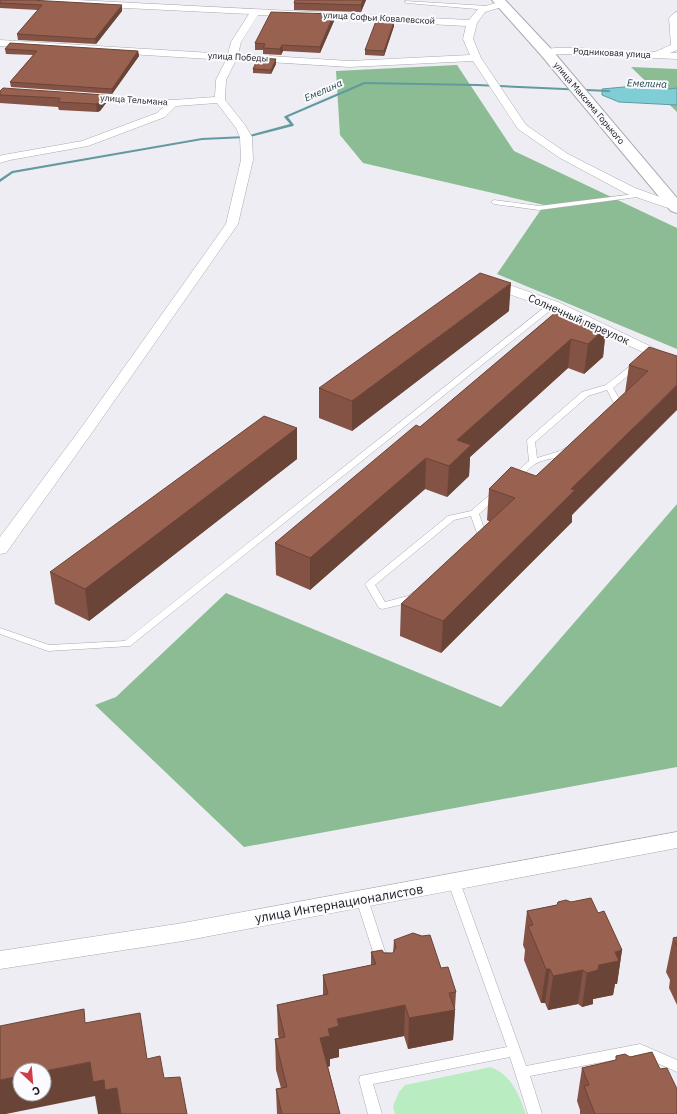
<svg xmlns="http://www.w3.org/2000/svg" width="677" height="1114" font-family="'IBM Plex Sans',sans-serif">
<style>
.green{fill:#b9ecc1}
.forest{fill:#8bbc93}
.water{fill:#7fced6;stroke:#629aa0}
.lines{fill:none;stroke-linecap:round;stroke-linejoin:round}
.stream{fill:#629aa0;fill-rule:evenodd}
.lane-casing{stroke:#aaaab0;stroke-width:1}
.street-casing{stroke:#aaaab0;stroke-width:1}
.secondary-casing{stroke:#aaaab0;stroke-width:2}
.lane{fill:#fff;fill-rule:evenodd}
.street{fill:#fff;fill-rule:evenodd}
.secondary{fill:#fff;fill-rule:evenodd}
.wall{fill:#845345}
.shaded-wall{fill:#6b4438}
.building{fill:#996150;stroke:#6b4438}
.labels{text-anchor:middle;stroke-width:4;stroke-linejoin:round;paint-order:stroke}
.far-street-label{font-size:9px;fill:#202022;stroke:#fbfbff}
.far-water-label{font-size:10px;font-style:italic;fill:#1e4448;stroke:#fbfbff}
.street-label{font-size:11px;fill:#202022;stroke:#fbfbff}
.near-street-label{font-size:13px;fill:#202022;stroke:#fbfbff}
</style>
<rect width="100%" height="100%" fill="#eeedf4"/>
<path class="green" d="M 491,1067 C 512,1076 518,1093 526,1114 L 395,1114 L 393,1106 L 399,1092 L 405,1085 Z"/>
<path class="forest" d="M 457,65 L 514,151 L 677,228 L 677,349 L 497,274 L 544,205 L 363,163 L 340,135 L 336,71 Z
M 631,67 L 677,69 L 677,112 Z
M 677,504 L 677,767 L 244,847 L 95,705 L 116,697 L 226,593 L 501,707 Z"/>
<path class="water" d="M 646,85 L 670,89 L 677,88 L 677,105 L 619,102 L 602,95 L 602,89 Z"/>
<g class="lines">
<path class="stream" d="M 364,82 L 477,84 L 609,90 L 611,91 L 609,92 L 477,86 L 365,84 L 288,117 L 294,125 L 293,126 L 246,138 L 202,140 L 13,173 L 0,182 L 0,179 L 12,171 L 202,138 L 246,136 L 290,124 L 284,117 L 285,116 Z"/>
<g class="lane-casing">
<path id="lane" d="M 405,1 L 488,6 L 491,8 L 488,10 L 407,3 L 405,2 Z
M 643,193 L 645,194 L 645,196 L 539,210 L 494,204 L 491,202 L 494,200 L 539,206 Z
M 550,303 L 556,303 L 557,305 L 130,646 L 48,651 L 0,634 L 0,628 L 49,645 L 125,641 Z
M 634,363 L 637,363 L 641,365 L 613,388 L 622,403 L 616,410 L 613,410 L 609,408 L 614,403 L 607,390 L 588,396 L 535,442 L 537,458 L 560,451 L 569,446 L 572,446 L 573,448 C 563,460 547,457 535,464 C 528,469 522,476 516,482 L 510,482 L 509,480 L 510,478 L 529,461 L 527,441 L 528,439 L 582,392 L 606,385 Z
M 497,490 L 500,491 L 501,493 L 500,495 L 479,514 L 486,534 C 483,539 479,542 473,541 L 472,539 L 477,533 L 471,516 L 454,520 L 375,585 L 385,602 L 408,596 L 415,591 L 418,592 L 420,594 C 412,604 394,606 382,609 L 379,608 L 365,584 L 367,582 L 448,516 L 471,511 L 494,491 Z
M 454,878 L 458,879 L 460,882 L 526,1066 L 640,1044 L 677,1060 L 677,1072 L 639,1055 L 530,1076 L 542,1114 L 528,1114 L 510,1057 L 373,1084 L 382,1114 L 368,1114 L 359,1080 L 360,1076 L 507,1047 L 448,882 L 450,879 Z
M 362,894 L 366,896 L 368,899 L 388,961 L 386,964 L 382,966 L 378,964 L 376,961 L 356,899 L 358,896 Z"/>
</g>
<g class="street-casing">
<path id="street" d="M 17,0 L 77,0 L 469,20 L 479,8 L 502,1 L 505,2 L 507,4 L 505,6 L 485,12 L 477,23 L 473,39 L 481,58 L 526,125 L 568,154 L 635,188 L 677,203 L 677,209 L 671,209 L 627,194 L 560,158 L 518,129 L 473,61 L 349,67 L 236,60 L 226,80 L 225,100 L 245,125 L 252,137 L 253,160 L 238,224 L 91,434 L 6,553 L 0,554 L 0,537 L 81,428 L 226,224 L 241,160 L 240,137 L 236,128 L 217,103 L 176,106 L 165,117 L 88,146 L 10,160 L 0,163 L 0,156 L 3,155 L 82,141 L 157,113 L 164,106 L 82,100 L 78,99 L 77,97 L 78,95 L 173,100 L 215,97 L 216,80 L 226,60 L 0,46 L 0,40 L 228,54 L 231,42 L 249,14 L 22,3 ZM 258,15 L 466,26 L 463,39 L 470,55 L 349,61 L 238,54 L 241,42 Z
M 677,12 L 677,50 L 670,53 L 677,53 L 677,59 L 566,54 L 546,55 L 541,52 C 551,41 635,55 654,52 C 659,51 665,47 671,45 L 669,18 L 674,13 Z
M 489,278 L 558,302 L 677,359 L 677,368 L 548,308 L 484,285 L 482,282 L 484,279 Z
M 677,832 L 677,848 L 183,941 L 0,969 L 0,951 L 183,923 Z"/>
</g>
<g class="secondary-casing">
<path id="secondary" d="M 492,0 L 505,0 L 551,49 L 677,198 L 677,213 L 671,211 L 541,55 Z"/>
</g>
<use href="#lane" class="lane"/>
<use href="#street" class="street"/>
<use href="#secondary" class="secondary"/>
</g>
<path class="wall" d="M 0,0 L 122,11 L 96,44 L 18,40 L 17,34 L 38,10 L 0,8 Z
M 366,0 L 361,12 L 294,10 L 294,3 Z
M 334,14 L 334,21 L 320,53 L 283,51 L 281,55 L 263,54 L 263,50 L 255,50 L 255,43 Z
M 394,22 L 394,26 L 384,56 L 365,55 L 365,50 Z
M 5,49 L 138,51 L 139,56 L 112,94 L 11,87 L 10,82 L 33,55 L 6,54 Z
M 276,64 L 271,74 L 253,73 L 253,69 Z
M 0,91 L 106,103 L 100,111 L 97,112 L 59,110 L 58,107 L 0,103 Z
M 509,311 L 352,431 L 319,418 L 319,388 Z
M 556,312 L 606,328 L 603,357 L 584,374 L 568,368 L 470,457 L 469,476 L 447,497 L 425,489 L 310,590 L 276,575 L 275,543 L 420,427 Z
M 677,356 L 572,515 L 572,522 L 441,653 L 400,636 L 401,604 L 490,522 L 487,520 L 489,489 L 536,476 L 625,393 L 629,365 Z
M 297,428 L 297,459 L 89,621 L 55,604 L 50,572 Z
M 571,902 L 598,913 L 622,950 L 617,984 L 615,984 L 613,995 L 593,999 L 593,1004 L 582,1007 L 578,1004 L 548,1010 L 545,1003 L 541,1003 L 524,960 L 525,950 L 523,945 L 527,911 Z
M 677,937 L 677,1005 L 669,988 L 670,980 L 666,972 L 673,938 Z
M 394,940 L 441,968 L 456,992 L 453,1040 L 408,1049 L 404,1036 L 339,1049 L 339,1057 L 330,1059 L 330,1066 L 328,1067 L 340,1114 L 277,1114 L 276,1089 L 281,1088 L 276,1070 L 275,1039 L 279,1038 L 278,1035 L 277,1005 L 323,995 L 323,975 L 371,965 L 371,952 L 393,953 Z
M 630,1057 L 677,1114 L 580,1114 L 580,1110 L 577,1101 L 582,1068 Z"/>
<path class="shaded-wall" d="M 363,0 L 366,0 L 361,12 L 361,5 Z
M 122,5 L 122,11 L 96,44 L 95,39 Z
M 334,14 L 334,21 L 320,53 L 320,47 Z
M 394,22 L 394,26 L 384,56 L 384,51 Z
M 282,45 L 283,51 L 281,55 L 280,49 Z
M 138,51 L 139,56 L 112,94 L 112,89 Z
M 276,59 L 276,64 L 271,74 L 271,70 Z
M 105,95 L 106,103 L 100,111 L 97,112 L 96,104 Z
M 511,283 L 509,311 L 352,431 L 352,401 Z
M 606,328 L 603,357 L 584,374 L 588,344 Z
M 571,339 L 568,368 L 470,457 L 469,476 L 447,497 L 449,466 L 457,440 Z
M 677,385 L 677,410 L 572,515 L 572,522 L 441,653 L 443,621 L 571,489 Z
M 297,428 L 297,459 L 89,621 L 85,589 Z
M 426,458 L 425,489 L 310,590 L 310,558 Z
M 622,950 L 617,984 L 615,984 L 613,995 L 593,999 L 593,1004 L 582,1007 L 587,973 L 599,965 L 615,952 Z
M 546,969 L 550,969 L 545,1003 L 541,1003 Z
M 583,970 L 578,1004 L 548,1010 L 553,976 Z
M 405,1005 L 404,1036 L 339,1049 L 339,1057 L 330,1059 L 330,1066 L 321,1069 L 320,1038 L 328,1029 L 337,1019 Z
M 455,1010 L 453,1040 L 408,1049 L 409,1018 Z
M 90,1062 L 104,1080 L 117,1088 L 121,1114 L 98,1114 L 95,1096 L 6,1114 L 0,1114 L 0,1080 L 20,1076 L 20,1094 L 44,1094 L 44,1071 Z"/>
<path class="building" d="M 0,0 L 30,0 L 122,5 L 95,39 L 17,34 L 42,5 L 0,3 Z
M 295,0 L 363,0 L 361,5 L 294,3 Z
M 271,12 L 334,14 L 320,47 L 282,45 L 280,49 L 263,48 L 265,44 L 255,43 Z
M 376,21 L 394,22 L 384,51 L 365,50 Z
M 10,43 L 138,51 L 112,89 L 10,82 L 37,51 L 5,49 Z
M 258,58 L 276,59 L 271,70 L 253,69 Z
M 3,88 L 105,95 L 100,102 L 96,104 L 58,102 L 60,98 L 0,95 L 0,91 Z
M 480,273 L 511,283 L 352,401 L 319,388 Z
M 556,312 L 606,328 L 588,344 L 571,339 L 457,440 L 471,445 L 449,466 L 426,458 L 310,558 L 275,543 L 416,425 L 420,427 Z
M 649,347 L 677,356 L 677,385 L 571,489 L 575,490 L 443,621 L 401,604 L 515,498 L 489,489 L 511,467 L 536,476 L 648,371 L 629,365 Z
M 264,416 L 297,428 L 85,589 L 50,572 Z
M 591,898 L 598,913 L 604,911 L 622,950 L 615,952 L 619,961 L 599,965 L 598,970 L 587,973 L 583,970 L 553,976 L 550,969 L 546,969 L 528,926 L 533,925 L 527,911 L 557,905 L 558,902 L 566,900 L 571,902 Z
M 413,933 L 422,936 L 430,935 L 441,968 L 448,967 L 456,992 L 449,993 L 455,1010 L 409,1018 L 405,1005 L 337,1019 L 339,1026 L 328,1029 L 330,1036 L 320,1038 L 340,1114 L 282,1114 L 276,1089 L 287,1087 L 275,1039 L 285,1037 L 277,1005 L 328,994 L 323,975 L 376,964 L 371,952 L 382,950 L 384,953 L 393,953 L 396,947 L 394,940 Z
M 677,937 L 677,946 L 673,938 Z
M 84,1009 L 85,1023 L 140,1013 L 147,1059 L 160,1056 L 164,1078 L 180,1077 L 187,1114 L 121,1114 L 117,1088 L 105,1090 L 104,1080 L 93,1082 L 90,1062 L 44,1071 L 44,1070 L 20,1070 L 20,1076 L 0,1080 L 0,1026 Z
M 652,1052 L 660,1069 L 667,1068 L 677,1089 L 677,1114 L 595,1114 L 584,1086 L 589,1085 L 582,1068 L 616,1060 L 616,1056 L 625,1054 L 630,1057 Z"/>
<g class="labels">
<g class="far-street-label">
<text transform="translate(379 18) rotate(3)" y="3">улица Софьи Ковалевской</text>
<text transform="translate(612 53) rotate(3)" y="3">Родниковая улица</text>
<text transform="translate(238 57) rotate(3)" y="3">улица Победы</text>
<text transform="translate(134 100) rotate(4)" y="3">улица Тельмана</text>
<text transform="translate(589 103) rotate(50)" y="3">улица Максима Горького</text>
</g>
<g class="far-water-label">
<text transform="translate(647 83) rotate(2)" y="4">Емелина</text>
<text transform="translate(323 90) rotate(-24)" y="4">Емелина</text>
</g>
<g class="street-label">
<text transform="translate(579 319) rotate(24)" y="4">Солнечный переулок</text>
</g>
<g class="near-street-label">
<text transform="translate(339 903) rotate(-10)" y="5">улица Интернационалистов</text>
</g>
</g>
<g transform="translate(32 1082) rotate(154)"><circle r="19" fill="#fbfbff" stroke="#a3a3a7"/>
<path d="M0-3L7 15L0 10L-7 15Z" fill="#cd3d4a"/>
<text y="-6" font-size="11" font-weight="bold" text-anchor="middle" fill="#202022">С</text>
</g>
</svg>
